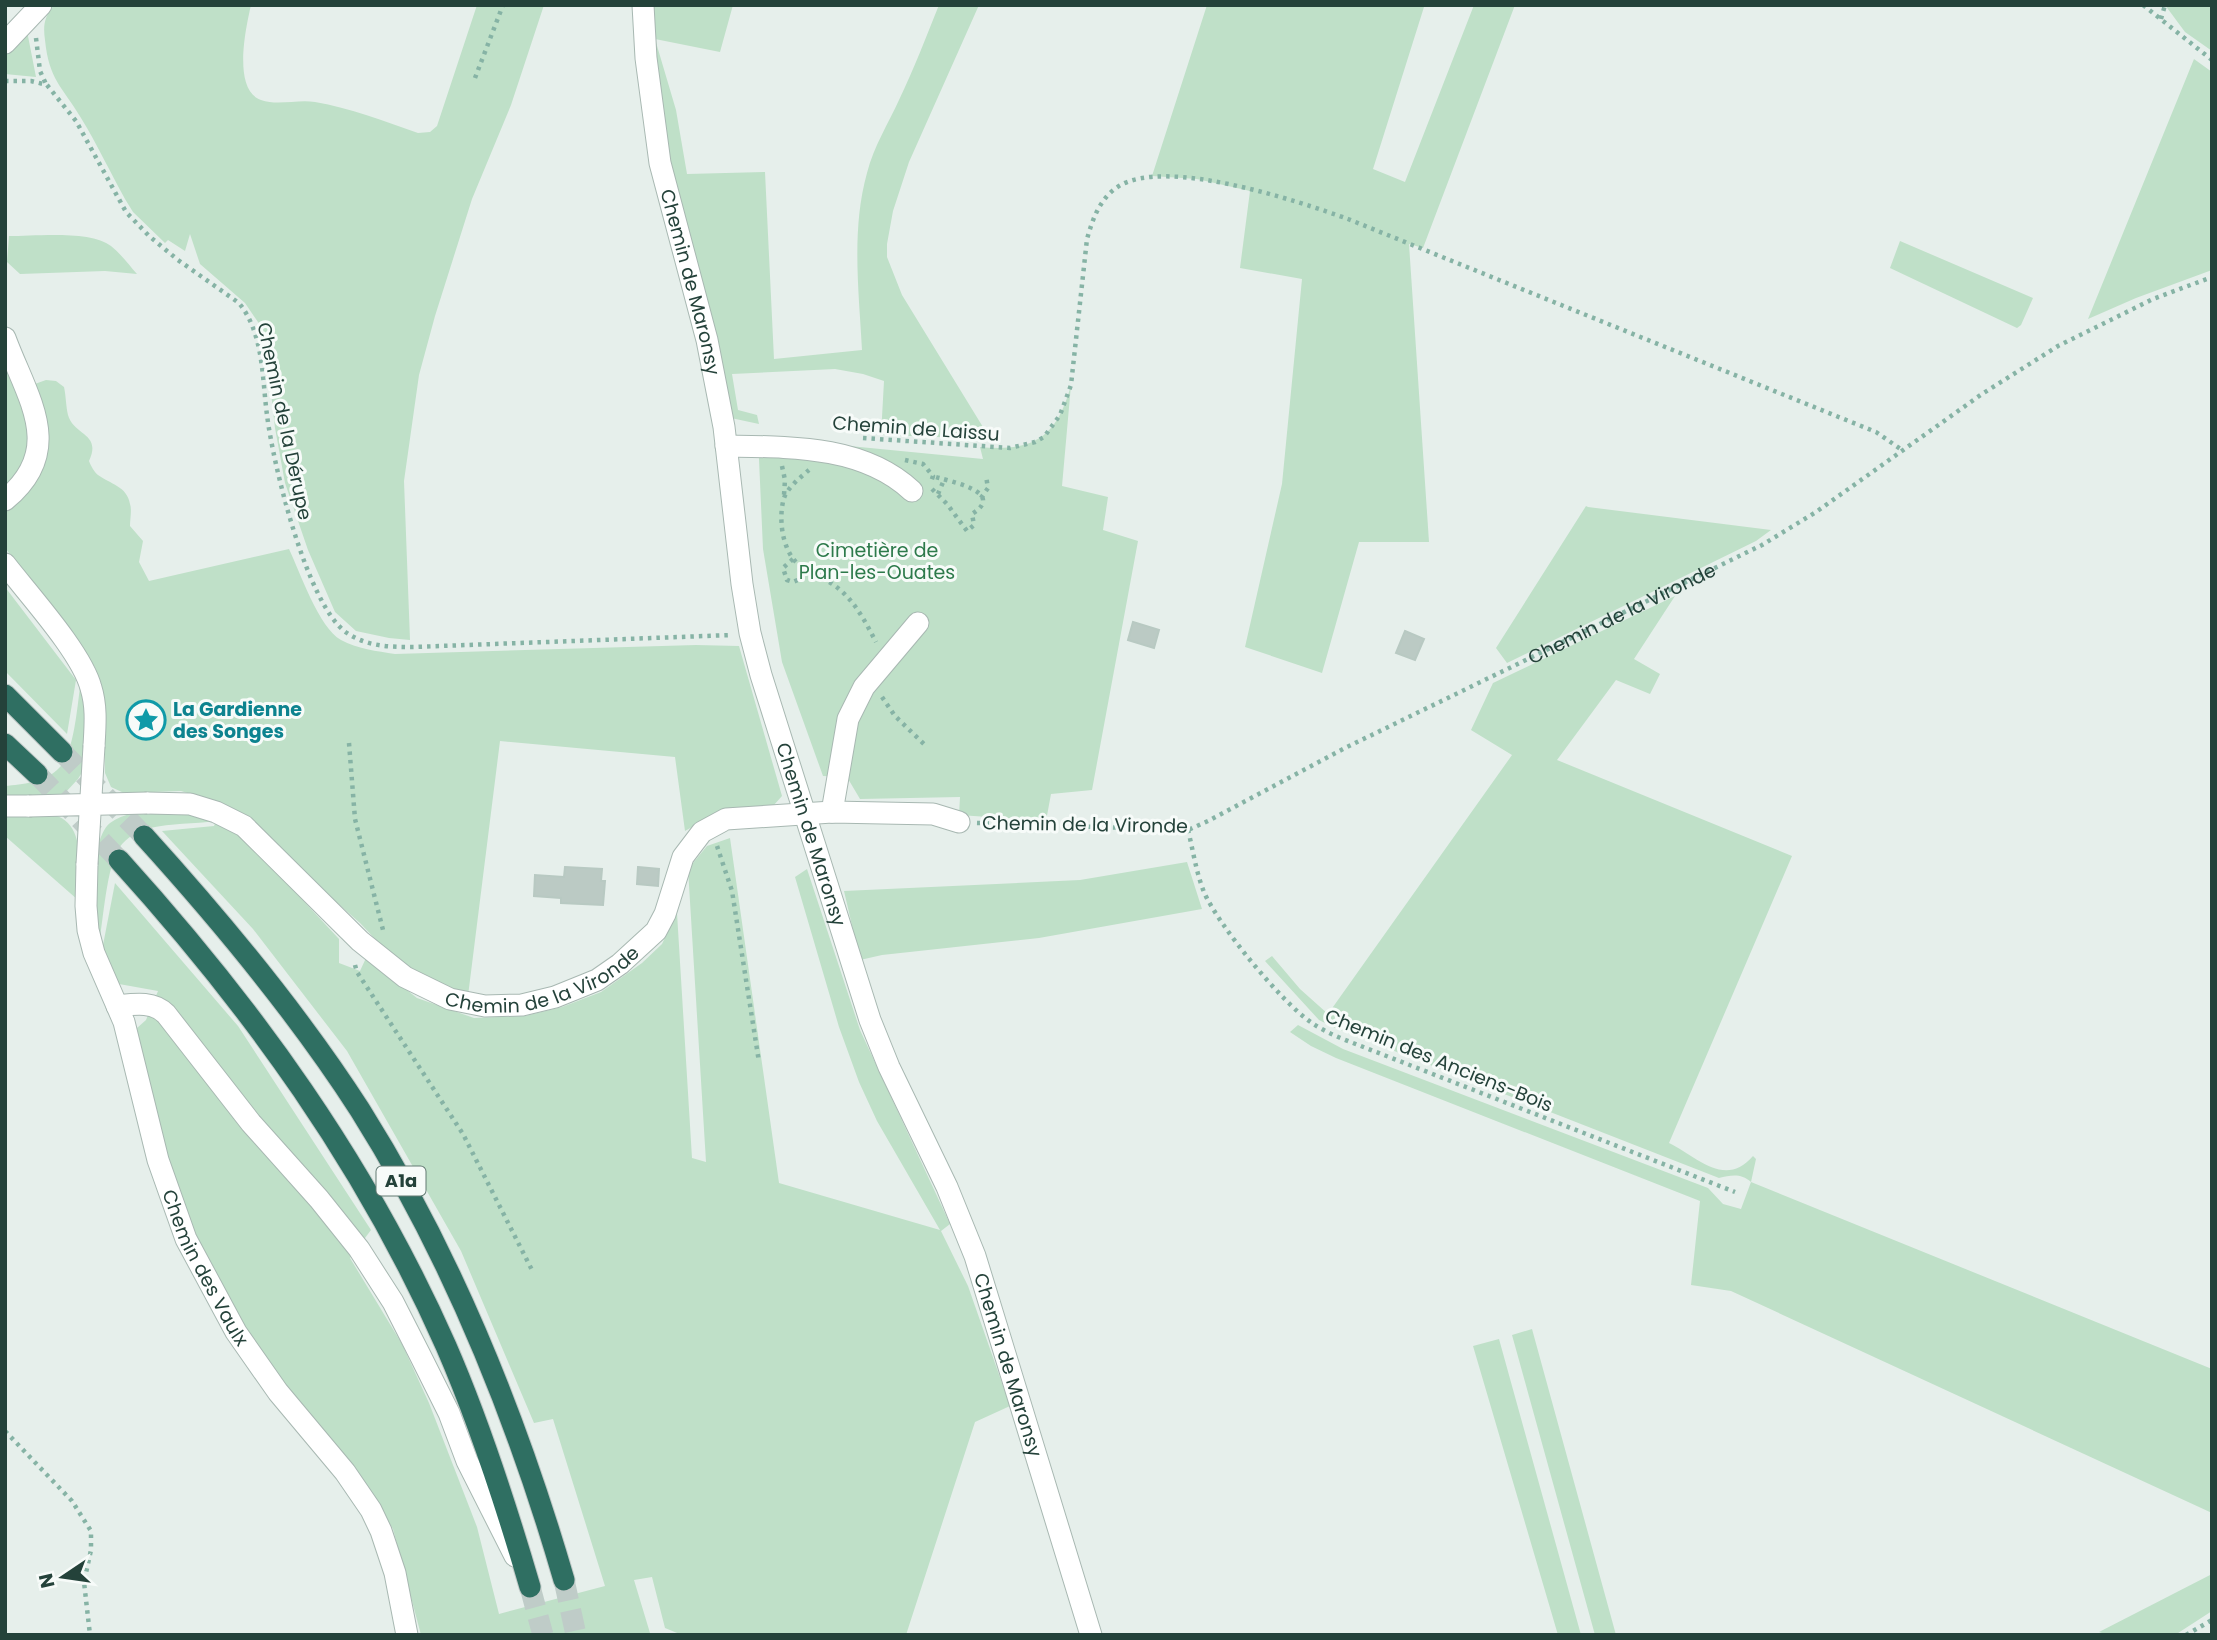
<svg xmlns="http://www.w3.org/2000/svg" width="2217" height="1640" font-family="Poppins,sans-serif">
<style>
.green{fill:#bfe0c8}
.building{fill:#bbcac4;stroke:#b8c9c2;stroke-width:2}
.lines{fill:none;stroke-linecap:round;stroke-linejoin:round}
.highway-tunnel{stroke:#bfccc8;stroke-width:21;stroke-dasharray:21 10;stroke-linecap:butt}
.minor-casing{stroke:#a8b8b2;stroke-width:23}
.highway-casing{stroke:#c2cac8;stroke-width:23}
.path{stroke:#86b3a5;stroke-width:4.5;stroke-dasharray:3.5 5;stroke-linecap:butt}
.minor{stroke:#fff;stroke-width:21}
.highway{stroke:#2f6f62;stroke-width:21}
.minor-bridge-casing{stroke:#a8b8b2;stroke-width:23;stroke-linecap:butt}
.minor-bridge{stroke:#fff;stroke-width:21}
.labels{text-anchor:middle;stroke-width:6;stroke-linejoin:round;paint-order:stroke}
.shield{fill:#f7fbf9;stroke:#637a73;stroke-width:2}
.shield-label{font-size:18px;font-weight:bold;fill:#24423a}
.street-label{font-size:19px;fill:#24423a;stroke:#f7fbf9}
.park-label{font-size:19px;fill:#2d7a4b;stroke:#f7fbf9}
.culture-label{font-size:19px;font-weight:bold;fill:#0d838f;stroke:#f7fbf9;text-anchor:start}
</style>
<rect width="100%" height="100%" fill="#e6efeb"/>
<path class="green" d="M 54,5 L 251,5 C 246,27 232,90 261,100 C 278,106 298,99 315,102 C 350,108 384,121 418,133 L 430,132 L 437,126 L 477,5 L 544,5 L 511,105 L 472,199 L 435,316 L 419,375 L 404,481 L 410,640 L 389,638 L 356,631 L 335,612 L 308,550 L 285,483 L 275,428 L 266,348 L 260,325 L 245,303 L 200,264 L 190,234 L 185,251 L 168,240 L 165,243 L 133,212 L 125,199 C 110,172 97,144 81,118 C 62,86 49,80 45,40 C 43,26 44,17 54,5 Z
M 654,5 L 733,5 L 720,52 L 655,39 L 676,110 L 687,174 L 765,172 L 774,359 L 862,350 C 859,292 851,230 867,173 C 874,146 888,124 899,100 C 914,69 926,37 939,5 L 979,5 L 909,162 L 893,211 L 887,244 L 887,257 L 902,295 L 986,432 L 994,439 L 881,435 L 884,381 L 863,374 L 835,369 L 732,374 L 738,410 L 757,415 L 759,424 L 731,418 C 725,384 719,348 711,314 C 702,277 688,242 679,206 C 663,141 656,73 654,5 Z
M 1207,5 L 1419,5 L 1424,7 L 1373,169 L 1405,182 L 1474,5 L 1515,5 L 1423,248 L 1409,244 L 1429,542 L 1359,542 L 1322,673 L 1245,647 L 1282,484 L 1302,279 L 1240,268 L 1250,191 L 1197,179 L 1152,176 Z
M 2165,5 L 2212,5 L 2212,51 L 2185,32 Z
M 27,31 L 36,77 L 5,74 L 5,51 Z
M 2194,59 L 2212,72 L 2212,270 L 2136,298 L 2088,319 Z
M 9,236 C 35,236 91,230 111,246 C 121,254 129,265 137,274 L 105,271 L 20,274 L 7,262 Z
M 1900,241 L 2033,298 L 2021,325 L 2017,328 L 1890,268 Z
M 5,365 C 17,395 40,431 25,463 C 21,472 11,481 5,489 Z
M 46,380 L 56,381 L 64,387 C 66,396 66,407 68,415 C 74,436 102,433 89,461 C 91,466 94,472 98,475 C 110,484 127,486 130,504 C 132,510 130,519 130,526 L 143,541 L 139,562 L 149,581 L 289,549 C 300,572 319,628 341,640 C 357,649 377,651 395,654 L 696,645 L 739,646 L 782,796 L 773,806 L 708,818 L 685,831 L 675,757 L 500,741 L 468,996 L 398,963 L 360,923 L 283,855 L 267,834 L 219,803 L 181,791 L 124,793 L 111,787 L 105,773 L 104,705 L 95,667 L 6,549 L 5,544 L 5,513 C 56,468 57,446 32,385 Z
M 1071,385 L 1062,486 L 1108,497 L 1103,530 L 1138,541 L 1092,790 L 1051,794 L 1046,821 L 959,815 L 960,797 L 860,799 L 847,777 L 823,776 L 782,662 L 763,549 L 758,437 L 983,459 L 980,447 C 1034,452 1057,437 1071,385 Z
M 1586,506 L 1588,507 L 1771,530 L 1756,541 L 1507,663 L 1496,648 Z
M 5,587 L 76,680 L 67,734 L 5,671 Z
M 1675,596 L 1634,659 L 1660,674 L 1650,694 L 1616,680 L 1557,760 L 1792,856 L 1669,1143 C 1696,1156 1725,1189 1753,1156 L 1756,1159 L 1751,1182 L 2212,1369 L 2212,1513 L 1731,1291 L 1691,1285 L 1700,1201 L 1336,1058 L 1311,1046 L 1290,1032 L 1298,1025 L 1343,1049 L 1708,1188 L 1723,1204 L 1741,1209 L 1751,1182 C 1741,1173 1731,1175 1719,1178 L 1333,1027 L 1319,1020 L 1265,961 L 1272,956 L 1300,989 L 1328,1014 L 1512,755 L 1471,730 L 1493,683 Z
M 81,681 L 85,694 L 87,764 L 78,779 L 65,793 L 50,799 L 5,798 L 5,786 C 23,784 43,783 57,770 C 75,755 77,704 81,681 Z
M 157,811 L 210,816 L 244,837 L 339,939 L 339,963 L 360,971 L 366,958 L 417,998 L 474,1018 L 525,1016 L 562,1007 L 601,992 L 642,963 L 662,944 L 677,913 L 692,1158 L 706,1162 L 688,869 L 707,846 L 730,838 L 779,1183 L 940,1230 L 877,1121 L 859,1082 L 839,1027 L 795,877 L 807,869 L 860,1030 L 950,1224 L 941,1231 L 968,1286 L 1010,1406 L 975,1422 L 906,1635 L 682,1635 L 665,1628 L 652,1577 L 634,1580 L 650,1633 L 645,1635 L 421,1635 L 393,1529 L 355,1473 L 288,1395 L 214,1282 L 180,1201 L 147,1080 L 137,1028 L 146,1020 L 158,991 L 119,984 L 105,958 L 103,945 L 115,883 L 238,1026 L 371,1230 L 350,1258 L 402,1344 L 429,1403 L 477,1527 L 499,1614 L 605,1586 L 553,1419 L 534,1423 L 461,1251 L 347,1051 L 253,929 L 162,831 L 214,826 L 216,821 C 194,824 171,823 150,828 C 137,831 127,837 119,848 C 107,865 103,921 99,944 C 93,918 88,841 110,823 C 123,813 142,812 157,811 Z
M 5,814 C 19,814 36,812 50,814 C 89,821 78,872 78,900 L 5,836 Z
M 1187,862 L 1202,909 L 1039,938 L 882,955 L 860,960 L 844,891 L 1080,880 Z
M 1532,1329 L 1616,1635 L 1595,1635 L 1512,1335 Z
M 1499,1339 L 1581,1635 L 1558,1635 L 1473,1346 Z
M 2212,1574 L 2212,1611 L 2175,1635 L 2108,1635 L 2099,1632 Z"/>
<path class="building" d="M 1133,622 L 1159,630 L 1154,648 L 1128,640 Z
M 1405,631 L 1424,639 L 1415,660 L 1396,653 Z
M 565,867 L 602,869 L 601,881 L 605,881 L 603,905 L 561,903 L 561,898 L 534,896 L 535,875 L 564,877 Z
M 638,867 L 659,869 L 658,886 L 637,884 Z"/>
<g class="lines">
<path class="highway-tunnel" d="M 62,752 L 144,836
M 37,774 L 119,860
M 564,1580 L 576,1635
M 530,1587 L 543,1635"/>
<g class="minor-casing">
<g id="minor">
<path id="s2" d="M 643,5 L 646,58 L 660,163 L 707,340 L 724,427 L 742,584 L 750,633 L 761,675 L 870,1020 L 889,1067 L 947,1187 L 975,1256 L 1091,1635"/>
<path d="M 5,43 L 41,5"/>
<path d="M 5,338 C 27,398 67,449 5,500"/>
<path d="M 726,446 C 789,447 863,445 912,491"/>
<path d="M 5,564 C 29,595 82,653 91,688 C 97,707 95,727 94,746"/>
<path id="s3" d="M 147,803 L 190,804 L 216,812 L 244,826 L 360,941 L 405,977 L 450,999 L 485,1006 L 522,1005 L 555,997 L 597,980 L 620,964 L 656,931 L 665,914 L 683,857 L 702,832 L 726,819 L 832,812 L 933,814 L 959,822"/>
<path d="M 5,806 L 29,806"/>
<path d="M 832,812 L 848,719 L 864,687 L 918,623"/>
<path id="s4" d="M 87,864 L 86,906 L 88,930 L 94,953 L 124,1022 L 158,1160 L 186,1239 L 236,1332 L 278,1392 L 345,1472 L 371,1510 L 381,1531 L 395,1573 L 407,1635"/>
<path d="M 117,1006 C 135,1004 153,1001 166,1014 L 251,1123 L 319,1199 L 359,1249 L 393,1302 L 421,1357 L 449,1413 L 467,1461 L 515,1556"/>
</g>
</g>
<g class="highway-casing">
<path id="highway" d="M 5,695 L 62,752
M 5,744 L 37,774
M 144,836 C 222,922 297,1012 360,1110 C 452,1256 516,1415 564,1580
M 119,860 C 253,1008 365,1163 446,1346 C 480,1424 506,1505 530,1587"/>
</g>
<g class="path">
<path d="M 2143,5 L 2212,60"/>
<path d="M 2161,19 L 2165,5"/>
<path d="M 36,38 L 40,71 L 46,84"/>
<path d="M 475,78 L 503,5"/>
<path d="M 5,81 L 31,81 L 47,85 L 76,121 L 126,212 L 149,236 L 178,260 L 239,303 C 264,334 262,378 267,415 C 273,464 307,606 347,633 C 368,647 391,647 414,647 L 732,635"/>
<path d="M 863,438 L 1010,448 L 1035,442 L 1044,437 L 1060,415 L 1071,385 L 1087,239 C 1093,218 1100,198 1119,186 C 1166,157 1298,201 1348,219 L 1876,432 L 1902,450"/>
<path d="M 905,460 L 923,464 L 933,476 L 931,482"/>
<path d="M 782,466 L 785,480 L 784,495"/>
<path d="M 809,470 C 801,477 788,487 784,498 C 778,518 782,550 798,564 C 810,575 827,578 839,589 C 856,603 866,623 876,642"/>
<path d="M 932,489 L 947,504 L 967,531 L 974,525 L 972,514 C 1008,491 946,481 933,476"/>
<path d="M 938,494 L 944,480"/>
<path d="M 981,498 L 988,488 L 986,476"/>
<path d="M 793,559 L 783,568 L 787,580 L 793,582 L 800,579 L 806,569"/>
<path d="M 882,697 L 895,716 L 925,745"/>
<path d="M 349,743 L 355,819 L 384,934"/>
<path id="s1" d="M 977,823 L 1188,830 L 1208,821 L 1345,748 L 1762,545 L 1816,512 L 1982,394 L 2058,346 L 2153,299 L 2212,277"/>
<path d="M 1188,830 C 1193,850 1196,872 1204,892 C 1218,925 1282,1003 1312,1023 C 1328,1034 1348,1041 1366,1048 L 1735,1192"/>
<path d="M 717,846 L 732,891 L 759,1062"/>
<path d="M 355,965 L 357,972 L 463,1134 L 533,1272"/>
<path d="M 5,1431 L 72,1501 L 91,1531 L 91,1550 L 84,1582 L 90,1635"/>
<path d="M 2186,1635 L 2212,1620"/>
</g>
<use href="#minor" class="minor"/>
<use href="#highway" class="highway"/>
<g class="minor-bridge-casing">
<path id="minor-bridge" d="M 29,806 L 147,803
M 87,864 L 94,746"/>
</g>
<use href="#minor-bridge" class="minor-bridge"/>
</g>
<defs>
<g id="sight-ring" transform="scale(2.0125)"><circle r="9.5" fill="#f7fbf9" stroke="#0f9aa8" stroke-width="1.5"/><path d="M0-6L1.8-2.2L6-1.7L2.9 1.2L3.7 5.4L0 3.3L-3.7 5.4L-2.9 1.2L-6-1.7L-1.8-2.2Z" fill="#0f9aa8"/></g>
</defs>
<g fill-rule="evenodd">
<use href="#sight-ring" x="146" y="720"/>
</g>
<g class="labels">
<rect class="shield" x="376.5" y="1166.5" width="49" height="29" rx="5"/>
<g class="shield-label">
<text x="401" y="1187">A1a</text>
</g>
<g class="street-label">
<text dy="7" stroke="none"><textPath href="#s2" startOffset="282">Chemin de Maronsy</textPath></text>
<text transform="translate(285 421) rotate(78)" y="7">Chemin de la Dérupe</text>
<text transform="translate(916 428) rotate(4)" y="7">Chemin de Laissu</text>
<text dy="7" stroke="none"><textPath href="#s1" startOffset="696">Chemin de la Vironde</textPath></text>
<text transform="translate(1085 824) rotate(1)" y="7">Chemin de la Vironde</text>
<text dy="7" stroke="none"><textPath href="#s2" startOffset="849">Chemin de Maronsy</textPath></text>
<text dy="7" stroke="none"><textPath href="#s3" startOffset="471">Chemin de la Vironde</textPath></text>
<text transform="translate(1439 1060) rotate(22)" y="7">Chemin des Anciens-Bois</text>
<text dy="7" stroke="none"><textPath href="#s4" startOffset="425">Chemin des Vaulx</textPath></text>
<text dy="7" stroke="none"><textPath href="#s2" startOffset="1416">Chemin de Maronsy</textPath></text>
</g>
<g class="park-label">
<text x="877" y="557">Cimetière de<tspan x="877" dy="22">Plan-les-Ouates</tspan></text>
</g>
<g class="culture-label">
<text x="173" y="716">La Gardienne<tspan x="173" dy="22">des Songes</tspan></text>
</g>
</g>
<rect width="2217" height="1640" fill="none" stroke="#24423a" stroke-width="14"/>
<g transform="translate(63 1577) rotate(257)" stroke="#f7fbf9" stroke-width="5" paint-order="stroke">
<path d="M0-5L12 26L0 18L-12 26Z" fill="#24423a"/>
<text y="-10" font-size="19" font-weight="bold" text-anchor="middle" fill="#24423a">N</text>
</g>
</svg>
